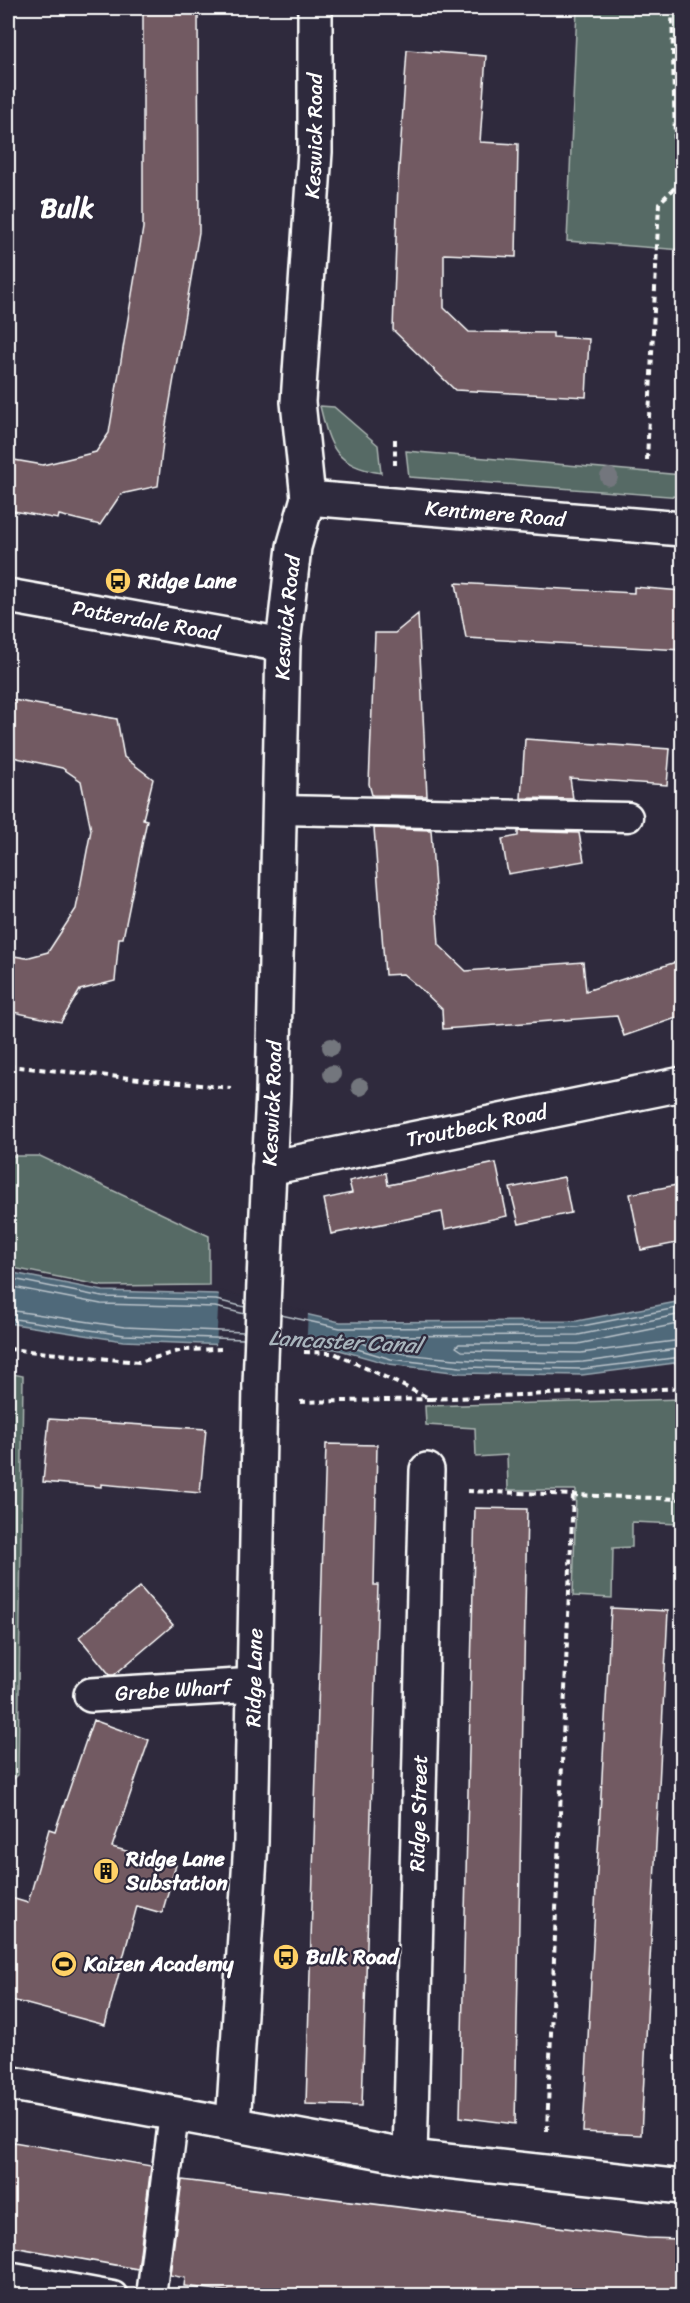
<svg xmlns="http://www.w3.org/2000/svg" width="690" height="2303" font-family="Sriracha,sans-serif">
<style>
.green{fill:#576b65;stroke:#abb5b2;stroke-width:1.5}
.water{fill:#50697a;stroke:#96a5af;stroke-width:1.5}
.pier{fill:#2f2a3d}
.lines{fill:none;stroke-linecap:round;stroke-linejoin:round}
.shore{stroke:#b9c3ca;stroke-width:1.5}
.building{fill:#725a62;stroke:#fff;stroke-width:1.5}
.lane-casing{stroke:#fff;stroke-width:33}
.street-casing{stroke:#fff;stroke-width:38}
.secondary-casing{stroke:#fff;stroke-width:38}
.path{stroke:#fff;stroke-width:4;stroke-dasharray:6 4.5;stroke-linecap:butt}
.lane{stroke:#2f2a3d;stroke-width:28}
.street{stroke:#2f2a3d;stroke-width:33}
.secondary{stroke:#2f2a3d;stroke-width:33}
.street-bridge-casing{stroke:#fff;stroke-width:38;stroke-linecap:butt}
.street-bridge{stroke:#2f2a3d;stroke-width:33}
.tree{fill:#73767d}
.labels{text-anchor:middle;stroke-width:4.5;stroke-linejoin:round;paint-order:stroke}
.street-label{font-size:21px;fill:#fff;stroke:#2f2a3d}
.poi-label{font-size:21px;font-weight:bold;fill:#fff;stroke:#2f2a3d;text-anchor:start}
.water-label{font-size:22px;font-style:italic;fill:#a8b4bc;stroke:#2f2a3d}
.district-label{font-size:27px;font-weight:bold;fill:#fff;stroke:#2f2a3d}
</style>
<rect width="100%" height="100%" fill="#2f2a3d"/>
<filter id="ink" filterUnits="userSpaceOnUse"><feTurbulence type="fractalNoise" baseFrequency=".0167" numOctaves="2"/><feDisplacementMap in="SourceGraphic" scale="12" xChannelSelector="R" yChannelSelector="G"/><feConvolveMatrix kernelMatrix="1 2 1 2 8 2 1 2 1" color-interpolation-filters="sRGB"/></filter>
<g filter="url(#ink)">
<path class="green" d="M 577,8 L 682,8 L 682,250 L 567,241 Z
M 320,406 L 334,407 L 378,445 L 381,473 C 335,465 330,448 320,406 Z
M 406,451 L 682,475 L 682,497 L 409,477 Z
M 8,1156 L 40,1156 L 209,1236 L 209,1285 L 103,1286 L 8,1267 Z
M 8,1373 L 23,1376 L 18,1775 L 8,1784 Z
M 682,1399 L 679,1524 L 632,1522 L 632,1547 L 613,1548 L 612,1598 L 573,1596 L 576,1490 L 508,1490 L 507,1455 L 476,1457 L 475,1428 L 426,1425 L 425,1406 Z"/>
<path class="water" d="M 8,1272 L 103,1291 L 217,1294 L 340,1322 L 577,1321 L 682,1301 L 682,1362 L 582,1375 L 460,1373 L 389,1364 L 336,1349 L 123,1341 L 8,1323 Z"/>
<path class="pier" d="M 219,1291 L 308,1312 L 306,1351 L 216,1347 Z"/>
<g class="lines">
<path class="shore" d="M 8,1278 L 102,1297 L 216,1300 L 245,1307
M 8,1286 L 101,1304 L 215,1307 L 245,1314
M 8,1310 L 124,1327 L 244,1332
M 682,1314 L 578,1335 L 360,1336 L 357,1339 C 378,1361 547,1364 583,1362 C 616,1359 649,1351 682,1349
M 281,1315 L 340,1328 L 577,1327 L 682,1307
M 8,1318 L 124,1335 L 244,1339
M 682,1323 L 578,1344 L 459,1344 L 456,1347 L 462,1351 L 581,1353 L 682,1340
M 280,1341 L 337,1343 L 391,1359 L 460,1367 L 582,1369 L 682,1357"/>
</g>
<path class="building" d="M 143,8 L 198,8 L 199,232 L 163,442 L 158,486 L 121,494 L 100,525 L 59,515 L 58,519 L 8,510 L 8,459 L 43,465 L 96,452 L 109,433 L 143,228 Z
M 407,50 L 486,56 L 480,142 L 518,144 L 516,257 L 444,254 L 444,308 L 469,332 L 553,333 L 553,337 L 589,339 L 586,397 L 455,390 L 393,330 L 398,182 Z
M 456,583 L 634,593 L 634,587 L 682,591 L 682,650 L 466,638 Z
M 418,614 L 427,796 L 372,795 L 369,784 L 375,633 L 395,633 Z
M 8,699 L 117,719 L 124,757 L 153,779 L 143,819 L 147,820 L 123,938 L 119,938 L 115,981 L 80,990 L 61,1022 L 8,1011 L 8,955 L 26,958 L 48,952 L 76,909 L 91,830 L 81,781 L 62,768 L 8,756 Z
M 525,739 L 670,749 L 667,785 L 570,778 L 573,799 L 521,798 Z
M 374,828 L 431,830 L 439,945 L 466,971 L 583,962 L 586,991 L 682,960 L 682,1016 L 624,1036 L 617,1016 L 443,1029 L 442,1009 L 422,990 L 403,974 L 385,975 Z
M 518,831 L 579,833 L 584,861 L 508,874 L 502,839 L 518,836 Z
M 496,1163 L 507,1216 L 445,1229 L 442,1212 L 331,1234 L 324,1199 L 352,1193 L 349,1181 L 386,1173 L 388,1185 Z
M 564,1177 L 571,1213 L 519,1224 L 510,1188 Z
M 682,1184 L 682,1242 L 641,1250 L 630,1194 Z
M 49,1419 L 206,1429 L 200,1493 L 101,1484 L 101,1487 L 43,1482 Z
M 326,1444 L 377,1445 L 374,1585 L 378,1585 L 362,2106 L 306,2104 Z
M 475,1508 L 527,1509 L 515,2124 L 460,2117 Z
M 140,1587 L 173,1625 L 114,1675 L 110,1675 L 79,1637 Z
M 611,1608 L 668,1611 L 641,2135 L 583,2132 Z
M 93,1720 L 149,1740 L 112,1847 L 176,1865 L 162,1913 L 137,1906 L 105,2025 L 8,1999 L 8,1897 L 28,1903 L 49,1829 L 55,1831 Z
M 8,2141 L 151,2166 L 138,2269 L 8,2246 Z
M 182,2180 L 646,2238 L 682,2239 L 682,2295 L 243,2295 L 244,2293 L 184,2286 L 185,2278 L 170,2275 Z"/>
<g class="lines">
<g class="lane-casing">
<path id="lane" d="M 279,810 L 628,817
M 8,2277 L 113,2296
M 151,2296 L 174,2114"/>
</g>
<g class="street-casing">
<g id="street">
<path id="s1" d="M 308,498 L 682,529"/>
<path id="s2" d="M 8,596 L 283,645"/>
<path id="s3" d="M 269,1168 L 682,1084"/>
<path id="s4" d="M 266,1232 L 273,1093 L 283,645 L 294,547 L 308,498 L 298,402 L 315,152 L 315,8"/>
<path id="s5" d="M 91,1695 L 255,1685"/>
<path id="s6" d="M 233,2124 L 251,1842 L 260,1385"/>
<path id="s7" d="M 410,2157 L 427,1470"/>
</g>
</g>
<g class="secondary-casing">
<path id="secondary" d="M 8,2083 L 410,2157 L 682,2187"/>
</g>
<path class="path" d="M 672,8 L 675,143 L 682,160
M 395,439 L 395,465
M 647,460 L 659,203 L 682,181
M 8,1066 L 231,1088
M 8,1349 L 139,1362 L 183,1350 L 221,1349
M 304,1352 L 334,1353 L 431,1399 L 682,1388
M 300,1402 L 431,1399
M 467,1491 L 682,1499
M 547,2131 L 573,1494"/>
<use href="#lane" class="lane"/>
<use href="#street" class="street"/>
<use href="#secondary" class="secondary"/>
<g class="street-bridge-casing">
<path id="street-bridge" d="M 260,1385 L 266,1232"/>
</g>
<use href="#street-bridge" class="street-bridge"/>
</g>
<g class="tree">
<circle cx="609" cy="477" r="9"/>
<circle cx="331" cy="1047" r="9"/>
<circle cx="332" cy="1074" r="9"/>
<circle cx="360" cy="1087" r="9"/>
</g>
</g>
<defs>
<g id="bus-disc" transform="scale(1.35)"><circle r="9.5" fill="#ffd166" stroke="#2f2a3d"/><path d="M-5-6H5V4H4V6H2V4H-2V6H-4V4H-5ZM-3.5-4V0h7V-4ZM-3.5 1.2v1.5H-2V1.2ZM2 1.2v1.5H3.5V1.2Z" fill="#111"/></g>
<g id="building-disc" transform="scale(1.35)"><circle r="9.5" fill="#ffd166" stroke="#2f2a3d"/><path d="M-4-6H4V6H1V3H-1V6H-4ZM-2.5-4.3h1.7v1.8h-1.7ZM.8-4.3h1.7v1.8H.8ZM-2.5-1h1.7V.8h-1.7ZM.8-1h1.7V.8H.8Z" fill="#111"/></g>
<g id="stadium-disc" transform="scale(1.35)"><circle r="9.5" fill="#ffd166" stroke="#2f2a3d"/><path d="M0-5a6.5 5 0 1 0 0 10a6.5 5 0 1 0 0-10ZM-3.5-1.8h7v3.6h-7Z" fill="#111"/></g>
</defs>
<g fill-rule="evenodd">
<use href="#bus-disc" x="118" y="581"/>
<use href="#building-disc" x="106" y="1871"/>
<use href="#bus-disc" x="286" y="1957"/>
<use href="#stadium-disc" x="64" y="1964"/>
</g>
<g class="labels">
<g class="street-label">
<text dy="7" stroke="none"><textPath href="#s4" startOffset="1100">Keswick Road</textPath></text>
<text dy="7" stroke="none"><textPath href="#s1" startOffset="188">Kentmere Road</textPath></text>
<text dy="7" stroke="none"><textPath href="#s4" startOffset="615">Keswick Road</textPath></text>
<text dy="7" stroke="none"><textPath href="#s2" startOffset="140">Patterdale Road</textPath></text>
<text dy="7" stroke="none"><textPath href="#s4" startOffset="129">Keswick Road</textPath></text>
<text dy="7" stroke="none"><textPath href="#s3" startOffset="212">Troutbeck Road</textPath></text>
<text dy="7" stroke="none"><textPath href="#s6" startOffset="447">Ridge Lane</textPath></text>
<text dy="7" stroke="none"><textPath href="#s5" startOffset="82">Grebe Wharf</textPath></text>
<text dy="7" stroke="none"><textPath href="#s7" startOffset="344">Ridge Street</textPath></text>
</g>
<g class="poi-label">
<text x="138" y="588">Ridge Lane</text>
<text x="126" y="1866">Ridge Lane<tspan x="126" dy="24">Substation</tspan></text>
<text x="306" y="1964">Bulk Road</text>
<text x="84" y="1971">Kaizen Academy</text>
</g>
<g class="water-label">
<text transform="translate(345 1341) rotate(3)" y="8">Lancaster Canal</text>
</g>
<g class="district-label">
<text x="67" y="217">Bulk</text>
</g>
</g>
<rect width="690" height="2303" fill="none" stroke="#2f2a3d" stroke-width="30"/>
<rect x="15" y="15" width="660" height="2273" fill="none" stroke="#fff" stroke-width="2" filter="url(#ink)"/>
</svg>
